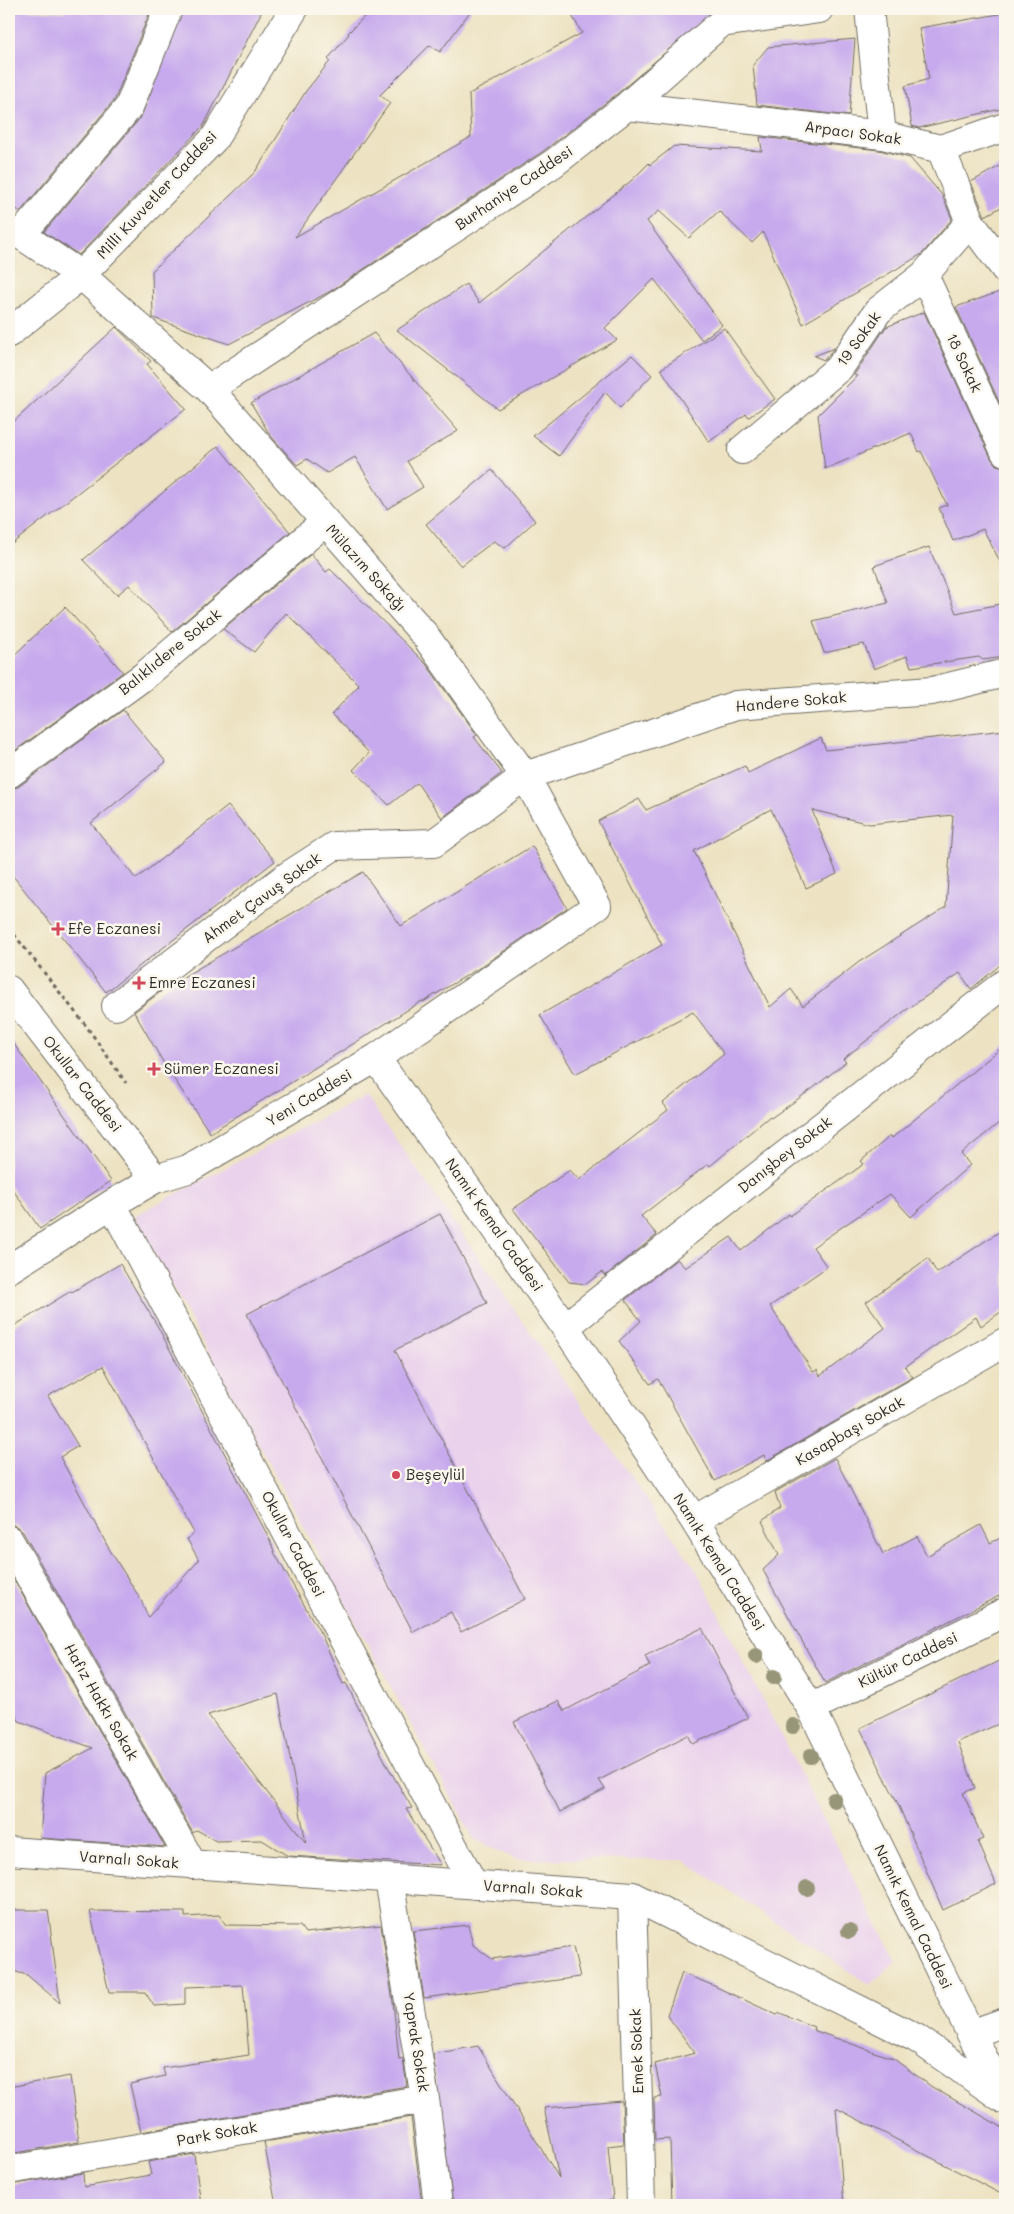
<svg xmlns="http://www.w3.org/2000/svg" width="1014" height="2214" font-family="Mali,sans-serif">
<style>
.built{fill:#ead1ec}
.building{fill:#c7aaed;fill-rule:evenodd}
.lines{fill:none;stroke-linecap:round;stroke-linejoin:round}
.minor-casing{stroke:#6f6b60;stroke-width:30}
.tertiary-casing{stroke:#6f6b60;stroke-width:30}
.secondary-casing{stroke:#6f6b60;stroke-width:30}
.primary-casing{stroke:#6f6b60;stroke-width:30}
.path{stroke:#6f6b60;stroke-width:3;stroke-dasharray:4 4;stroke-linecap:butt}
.minor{stroke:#fff;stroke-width:28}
.tertiary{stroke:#fff;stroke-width:28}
.secondary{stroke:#fff;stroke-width:28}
.primary{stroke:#fff;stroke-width:28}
.tree{fill:#989678}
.poi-dot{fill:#d1495b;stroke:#fbf7ec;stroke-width:2}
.labels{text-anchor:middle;stroke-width:5;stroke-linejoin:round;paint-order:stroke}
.street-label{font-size:15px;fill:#2b2b2b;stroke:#fbf7ec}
.poi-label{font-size:15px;fill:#2b2b2b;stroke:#fbf7ec;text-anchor:start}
</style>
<rect width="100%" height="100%" fill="#fbf7ec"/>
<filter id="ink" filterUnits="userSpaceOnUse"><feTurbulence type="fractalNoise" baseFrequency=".02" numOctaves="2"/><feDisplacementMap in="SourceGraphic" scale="10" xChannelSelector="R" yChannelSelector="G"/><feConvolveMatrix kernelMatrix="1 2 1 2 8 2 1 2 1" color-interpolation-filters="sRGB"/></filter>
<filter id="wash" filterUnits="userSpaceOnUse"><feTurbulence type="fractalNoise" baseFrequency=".0096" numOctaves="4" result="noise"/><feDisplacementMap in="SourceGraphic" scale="20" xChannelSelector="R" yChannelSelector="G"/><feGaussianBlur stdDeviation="1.12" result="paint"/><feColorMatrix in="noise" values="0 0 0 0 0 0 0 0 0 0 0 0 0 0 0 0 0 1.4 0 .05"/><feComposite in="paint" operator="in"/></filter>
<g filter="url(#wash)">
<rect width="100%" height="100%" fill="#ede3c3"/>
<path class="built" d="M 365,1095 L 698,1573 L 896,1961 L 870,1985 L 683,1860 L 515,1859 L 474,1839 L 134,1216 Z"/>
<g id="blocks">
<path class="building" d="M 9,9 L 64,12 L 66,9 L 151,9 L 115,99 L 20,212 L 9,202 Z
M 183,9 L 263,9 L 204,125 L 79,255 L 44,232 L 141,117 Z
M 372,9 L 472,9 L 440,52 L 430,45 L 380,95 L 390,103 L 295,237 L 471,137 L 469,94 L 582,33 L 568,9 L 716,9 L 617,94 L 542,152 L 329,292 L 229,344 L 153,318 L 152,271 L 255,172 L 306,91 L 330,61 L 328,59 L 349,34 L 348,33 Z
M 1005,13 L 1005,108 L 919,128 L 912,126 L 905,86 L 929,79 L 919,28 Z
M 855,39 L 849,116 L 757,105 L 753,65 L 768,47 Z
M 760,137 L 879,150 L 910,158 L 942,195 L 952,219 L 922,254 L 803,324 L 763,232 L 752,243 L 719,211 L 689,238 L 659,211 L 647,221 L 722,325 L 702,340 L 654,279 L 605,328 L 617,340 L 498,409 L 397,330 L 466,284 L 479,303 L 632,180 L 649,163 L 650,165 L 674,146 L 762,151 Z
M 1005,163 L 1005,205 L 985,216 L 971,182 Z
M 1005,290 L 1005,415 L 956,307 Z
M 924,312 L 991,458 L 996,465 L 1005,467 L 1005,571 L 983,529 L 953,541 L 939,508 L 947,505 L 921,451 L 919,452 L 911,433 L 825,469 L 818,415 L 857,376 L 854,375 L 886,327 Z
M 116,327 L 151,361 L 147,364 L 186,409 L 9,546 L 9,426 Z
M 724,328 L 775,399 L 749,417 L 746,414 L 709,442 L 661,369 Z
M 374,333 L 458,431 L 407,461 L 423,487 L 387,509 L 355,457 L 327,473 L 307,459 L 297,465 L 270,435 L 251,403 Z
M 834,348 L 824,360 L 814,356 Z
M 632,355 L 652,375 L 620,408 L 605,392 L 559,456 L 533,436 Z
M 218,446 L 290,532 L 172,632 L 129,585 L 117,595 L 83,560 Z
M 492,470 L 535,521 L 505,548 L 494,541 L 461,566 L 426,524 Z
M 929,547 L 956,613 L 1005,603 L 1005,657 L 983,660 L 979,657 L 911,667 L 907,656 L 874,669 L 864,644 L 824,653 L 813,621 L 888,603 L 874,566 Z
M 311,554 L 326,572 L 330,569 L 426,664 L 477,735 L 474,737 L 502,773 L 442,818 L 417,783 L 389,805 L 353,770 L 369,753 L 332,714 L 359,685 L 286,613 L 254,652 L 223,629 Z
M 65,607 L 123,672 L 9,755 L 9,660 Z
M 123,710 L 166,762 L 91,823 L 136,879 L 228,806 L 275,861 L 106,992 L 9,871 L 9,789 L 18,787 Z
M 1005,730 L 1005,961 L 971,989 L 960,973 L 906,1010 L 843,1059 L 846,1062 L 812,1089 L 771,1118 L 770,1116 L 710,1166 L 708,1164 L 641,1216 L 657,1235 L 605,1276 L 602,1272 L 586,1284 L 569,1282 L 513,1209 L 570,1170 L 579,1180 L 668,1110 L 663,1103 L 724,1054 L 693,1012 L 575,1074 L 540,1015 L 662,945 L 598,821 L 639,799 L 646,810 L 745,766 L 748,773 L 821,738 L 826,750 ZM 771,809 L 806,888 L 837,874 L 812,810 L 870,824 L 953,815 L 946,907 L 859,962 L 803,1006 L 791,989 L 770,1007 L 694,851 Z
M 532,846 L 567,908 L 479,968 L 423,1002 L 422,1001 L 210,1133 L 166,1067 L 134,1012 L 168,986 L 363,872 L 401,926 Z
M 9,1037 L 111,1181 L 40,1229 L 9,1184 Z
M 1005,1045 L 1005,1118 L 961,1154 L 970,1165 L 911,1217 L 890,1194 L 813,1247 L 827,1267 L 770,1306 L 813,1372 L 817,1370 L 820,1376 L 885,1328 L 866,1302 L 928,1258 L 937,1273 L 1005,1228 L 1005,1309 L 981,1326 L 976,1317 L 905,1367 L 913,1377 L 766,1461 L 764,1455 L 715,1481 L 658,1379 L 650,1384 L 619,1341 L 641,1321 L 625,1300 L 677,1259 L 685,1268 L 731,1237 L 741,1251 L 789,1214 L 790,1216 L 864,1164 L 861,1161 L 890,1136 L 892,1138 Z
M 440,1214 L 487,1303 L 395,1350 L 525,1599 L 461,1632 L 451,1612 L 413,1632 L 247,1314 Z
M 120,1264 L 158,1327 L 270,1540 L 275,1554 L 322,1636 L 343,1684 L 346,1683 L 388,1767 L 412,1808 L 406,1809 L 441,1865 L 288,1856 L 262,1840 L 216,1841 L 197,1830 L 193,1833 L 23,1532 L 16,1526 L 9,1524 L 9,1329 L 71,1291 L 72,1292 ZM 103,1366 L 194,1533 L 187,1539 L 199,1560 L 148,1617 L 141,1600 L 108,1547 L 60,1457 L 78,1446 L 48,1396 ZM 278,1694 L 306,1843 L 208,1715 Z
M 835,1458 L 883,1554 L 917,1536 L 927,1556 L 981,1525 L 990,1543 L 1005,1536 L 1005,1593 L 825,1683 L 763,1570 L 779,1555 L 762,1521 L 780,1508 L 775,1492 Z
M 9,1571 L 165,1847 L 40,1838 L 45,1773 L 93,1748 L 19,1721 L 9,1699 Z
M 702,1628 L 748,1718 L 693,1744 L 688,1735 L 599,1780 L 605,1789 L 560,1812 L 514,1722 L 558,1701 L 564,1711 L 650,1666 L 645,1656 Z
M 1005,1658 L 1005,1721 L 958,1742 L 975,1788 L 963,1793 L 983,1839 L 978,1841 L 996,1884 L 943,1910 L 898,1804 L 860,1728 Z
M 9,1910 L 48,1910 L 60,2003 L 27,1975 L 9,1970 Z
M 90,1911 L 185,1912 L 185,1917 L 219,1915 L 226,1925 L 300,1926 L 305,1933 L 381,1925 L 393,2002 L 399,2060 L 403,2059 L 407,2086 L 141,2132 L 130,2084 L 165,2076 L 163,2068 L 249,2055 L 243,1985 L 185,1987 L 185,2004 L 154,2006 L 145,1992 L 109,1992 Z
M 468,1925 L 473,1945 L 492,1959 L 573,1947 L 580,1977 L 424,1998 L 413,1931 Z
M 682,1973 L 712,1985 L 777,2015 L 780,2013 L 814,2027 L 813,2030 L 894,2059 L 932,2087 L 1005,2129 L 1005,2196 L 836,2108 L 844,2205 L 672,2205 L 670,2139 L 655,2140 L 654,2098 L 662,2097 L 655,2064 L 695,2053 L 667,2015 Z
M 478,2046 L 559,2178 L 544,2108 L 622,2101 L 624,2144 L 608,2146 L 613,2200 L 585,2205 L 453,2205 L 433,2054 Z
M 70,2076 L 79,2142 L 9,2154 L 9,2087 Z
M 411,2117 L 422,2205 L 276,2205 L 264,2142 Z
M 194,2154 L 201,2205 L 9,2205 L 9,2185 L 83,2173 L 84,2187 L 151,2175 L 148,2162 Z"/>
</g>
</g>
<g filter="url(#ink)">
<use href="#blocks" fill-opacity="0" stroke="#6f6b60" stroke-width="1"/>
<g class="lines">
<g class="minor-casing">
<path id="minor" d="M 869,9 L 882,135
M 627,106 L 882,135 L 941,149 L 970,222 L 1005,269
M 941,149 L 1005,127
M 21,235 L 129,107 L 168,9
M 924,275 L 1005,452
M 209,389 L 554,163 L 627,106 L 721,23 L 819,9
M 742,450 L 840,367 L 878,311 L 924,275 L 970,222
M 9,774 L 144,676 L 325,522
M 116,1006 L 286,877 L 334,846 L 434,843 L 525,776 L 736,705 L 932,691 L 1005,673
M 376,1058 L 565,1327 L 694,1520 L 811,1708 L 971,2034 L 1005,2099
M 9,1269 L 112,1204 L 155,1179 L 188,1169 L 376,1058 L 597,906 L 525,776 L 424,634 L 209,389 L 81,275
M 565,1327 L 1005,983
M 694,1520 L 1005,1342
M 9,1540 L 193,1865
M 811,1708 L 1005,1612
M 389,1879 L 425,2099 L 438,2205
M 632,1896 L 641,2205
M 971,2034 L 1005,2022
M 9,2170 L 425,2099"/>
</g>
<g class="tertiary-casing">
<path id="tertiary" d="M 9,990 L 155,1179
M 112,1204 L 474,1885
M 9,1851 L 632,1896 L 916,2038 L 1005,2100"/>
</g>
<g class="secondary-casing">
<path id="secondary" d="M 9,231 L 21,235 L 81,275"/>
</g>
<g class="primary-casing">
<path id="primary" d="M 9,333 L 81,275 L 214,139 L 294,9"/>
</g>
<path class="path" d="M 9,928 L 87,1027 L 126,1083"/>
<use href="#minor" class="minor"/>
<use href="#tertiary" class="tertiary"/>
<use href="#secondary" class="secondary"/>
<use href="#primary" class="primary"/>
</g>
<g class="tree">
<circle cx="756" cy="1656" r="8"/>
<circle cx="774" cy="1677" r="8"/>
<circle cx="793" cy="1726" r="8"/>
<circle cx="811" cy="1756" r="8"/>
<circle cx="834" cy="1800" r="8"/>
<circle cx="807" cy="1888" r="8"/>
<circle cx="849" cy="1931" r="8"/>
</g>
</g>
<g class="poi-dot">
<path d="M55.5 921.5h5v5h5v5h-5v5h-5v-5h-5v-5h5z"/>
<path d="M136.5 975.5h5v5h5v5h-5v5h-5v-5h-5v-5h5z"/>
<path d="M151.5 1061.5h5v5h5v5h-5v5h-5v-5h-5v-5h5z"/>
<circle cx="396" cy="1475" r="5"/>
</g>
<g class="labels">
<g class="street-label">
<text transform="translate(853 133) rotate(8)" y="5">Arpacı Sokak</text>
<text transform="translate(514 188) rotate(-34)" y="5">Burhaniye Caddesi</text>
<text transform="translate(157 195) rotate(-47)" y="5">Milli Kuvvetler Caddesi</text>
<text transform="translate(859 339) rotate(-54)" y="5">19 Sokak</text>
<text transform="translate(964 363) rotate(65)" y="5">18 Sokak</text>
<text transform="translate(366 568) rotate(48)" y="5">Mülazım Sokağı</text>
<text transform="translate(170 652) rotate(-39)" y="5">Balıklıdere Sokak</text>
<text transform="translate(791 702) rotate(-5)" y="5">Handere Sokak</text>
<text transform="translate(262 898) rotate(-36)" y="5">Ahmet Çavuş Sokak</text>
<text transform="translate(82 1084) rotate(52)" y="5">Okullar Caddesi</text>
<text transform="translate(309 1098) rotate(-31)" y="5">Yeni Caddesi</text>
<text transform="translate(785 1155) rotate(-38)" y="5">Danışbey Sokak</text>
<text transform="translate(494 1225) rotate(55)" y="5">Namık Kemal Caddesi</text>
<text transform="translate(850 1431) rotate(-30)" y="5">Kasapbaşı Sokak</text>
<text transform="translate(293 1544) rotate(62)" y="5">Okullar Caddesi</text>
<text transform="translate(719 1562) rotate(58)" y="5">Namık Kemal Caddesi</text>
<text transform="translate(908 1660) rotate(-26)" y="5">Kültür Caddesi</text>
<text transform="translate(101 1702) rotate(60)" y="5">Hafız Hakkı Sokak</text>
<text transform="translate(129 1860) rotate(4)" y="5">Varnalı Sokak</text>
<text transform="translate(533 1889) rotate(4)" y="5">Varnalı Sokak</text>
<text transform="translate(913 1917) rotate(64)" y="5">Namık Kemal Caddesi</text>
<text transform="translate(416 2042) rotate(81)" y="5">Yaprak Sokak</text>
<text transform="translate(637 2051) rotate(-92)" y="5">Emek Sokak</text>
<text transform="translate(217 2134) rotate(-10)" y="5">Park Sokak</text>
</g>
<g class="poi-label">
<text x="68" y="934">Efe Eczanesi</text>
<text x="149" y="988">Emre Eczanesi</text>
<text x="164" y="1074">Sümer Eczanesi</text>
<text x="406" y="1480">Beşeylül</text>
</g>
</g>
<rect width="1014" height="2214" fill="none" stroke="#fbf7ec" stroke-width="30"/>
</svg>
